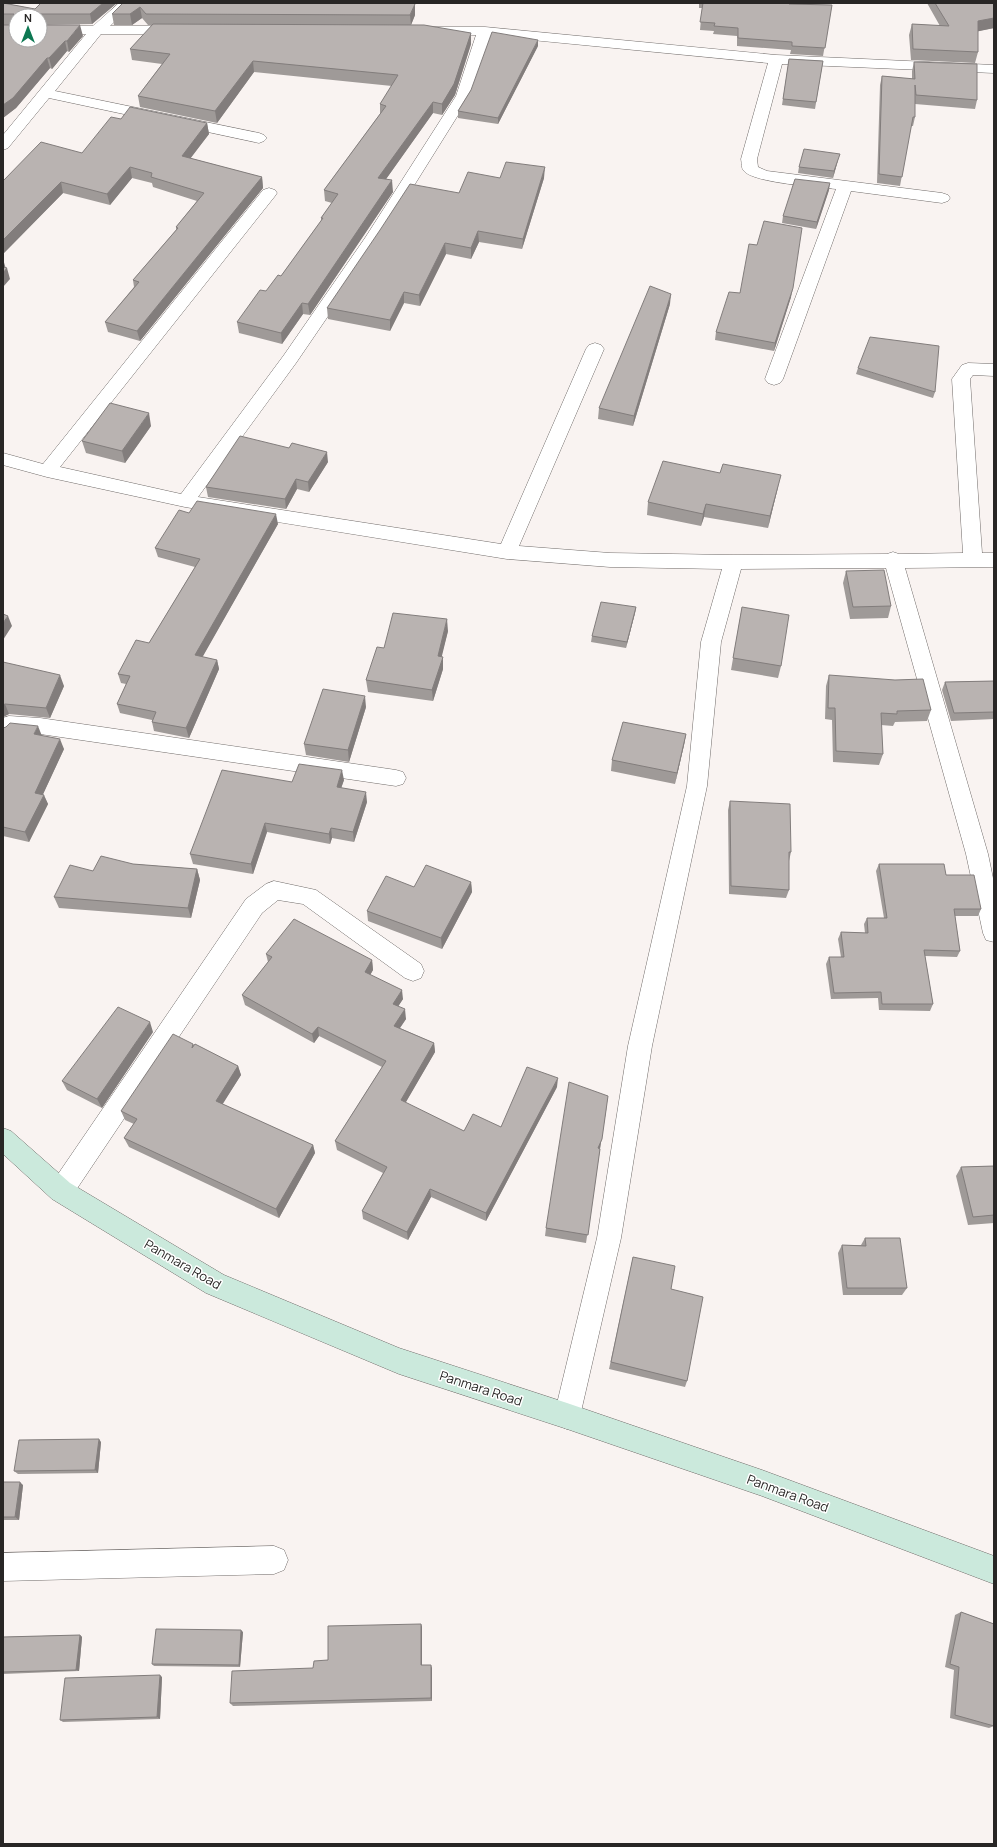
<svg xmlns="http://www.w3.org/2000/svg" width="997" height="1847" font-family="Manrope,sans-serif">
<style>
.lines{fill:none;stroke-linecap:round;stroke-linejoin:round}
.street-casing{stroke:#716c6a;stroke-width:1}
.secondary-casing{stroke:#716c6a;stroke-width:1}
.street{fill:#fff;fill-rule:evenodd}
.secondary{fill:#cbe9dc;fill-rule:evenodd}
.wall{fill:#9f9a98}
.shaded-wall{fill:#827d7c}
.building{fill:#b9b3b1;stroke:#827d7c}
.labels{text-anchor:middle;stroke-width:3;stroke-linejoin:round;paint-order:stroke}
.street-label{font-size:13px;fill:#282625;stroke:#fff}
</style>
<rect width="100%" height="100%" fill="#f9f3f1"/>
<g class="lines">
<g class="street-casing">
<path id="street" d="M 119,3 L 134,3 L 110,26 L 178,26 L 183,27 L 185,30 L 183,33 L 178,34 L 101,34 L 55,91 L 259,133 L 264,135 L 267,138 L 264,141 L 259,143 L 49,98 L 8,148 L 3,150 L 3,135 L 86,34 L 40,34 L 40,26 L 93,26 Z
M 429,27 L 485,27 L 776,55 L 994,65 L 994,73 L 782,64 L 757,159 L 758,167 L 767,171 L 942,193 L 948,195 L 950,198 L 948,201 L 942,203 L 851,191 L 783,379 L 780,383 L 774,385 L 768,383 L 765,379 L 836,189 C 819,187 754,183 744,171 C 741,168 742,163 741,159 L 768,63 L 491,36 L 470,96 L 380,240 L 296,363 L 198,497 L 501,544 L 586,349 L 589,345 L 595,343 L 601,345 L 604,349 L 519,546 L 610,553 L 733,555 L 887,554 L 893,552 L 899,554 L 963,553 L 952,379 L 962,365 L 968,363 L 994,364 L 994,376 L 973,375 L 970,379 L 982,553 L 994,553 L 994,567 L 905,568 L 988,854 L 994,883 L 994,942 L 986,940 L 983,933 L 966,854 L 886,568 L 741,569 L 721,642 L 707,786 L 652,1046 L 621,1238 L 580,1416 L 576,1425 L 567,1429 L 558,1425 L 554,1416 L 597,1238 L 628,1046 L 687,786 L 701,642 L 722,569 L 610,567 L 507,559 L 185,507 L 47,477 L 3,465 L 3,453 L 43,464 L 263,190 L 269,188 L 275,190 L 277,193 L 275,196 L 60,467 L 181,494 L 284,355 L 365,238 L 456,96 L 476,35 L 424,34 L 422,31 L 424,28 Z
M 9,716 L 40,718 L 396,770 L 403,772 L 406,778 L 403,784 L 396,786 L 40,734 L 14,732 L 10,736 L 3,738 L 3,718 Z
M 274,881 L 316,890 L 421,964 L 424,971 L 421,978 L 413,981 L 405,978 L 303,904 L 278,900 L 262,913 L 70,1199 L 61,1202 L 52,1199 L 49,1191 L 52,1183 L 246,899 L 266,884 Z
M 274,1546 L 284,1550 L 288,1560 L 284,1570 L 274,1574 L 3,1581 L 3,1553 Z"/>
</g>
<g class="secondary-casing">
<path id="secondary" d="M 3,1128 L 11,1131 L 70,1183 L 224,1275 L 399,1348 L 567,1403 L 762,1470 L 994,1556 L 994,1584 L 762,1496 L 567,1429 L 399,1374 L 206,1293 L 52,1199 L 3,1154 Z"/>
</g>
<use href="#street" class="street"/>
<use href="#secondary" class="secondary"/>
</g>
<path class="wall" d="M 3,3 L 35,9 L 41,3 L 117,3 L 92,24 L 40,25 L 40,16 L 16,16 L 16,40 L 83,36 L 69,52 L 67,51 L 52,69 L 50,68 L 16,108 L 3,118 Z
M 123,3 L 415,15 L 411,25 L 471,33 L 471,44 L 455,95 L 442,115 L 433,113 L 386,179 L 393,192 L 310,315 L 303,314 L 282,344 L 239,333 L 237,322 L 281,276 L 321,221 L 321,218 L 332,203 L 325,201 L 324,190 L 380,114 L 380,104 L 392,86 L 254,72 L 217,123 L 140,107 L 138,96 L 162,64 L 132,60 L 130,49 L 153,25 L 148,25 L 142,18 L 132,25 L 114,25 L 112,14 Z
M 699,3 L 789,3 L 789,4 L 832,5 L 823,56 L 790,54 L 791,50 L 737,46 L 737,36 L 713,34 L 714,31 L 700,30 L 702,8 L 699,8 Z
M 927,3 L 994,3 L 994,28 L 978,31 L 978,52 L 975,63 L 911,60 L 909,35 L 912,24 L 940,26 Z
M 538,46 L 498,124 L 458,118 L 458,111 L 471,90 Z
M 789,59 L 823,61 L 815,109 L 782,105 Z
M 914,62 L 977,100 L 975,109 L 915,104 L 915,117 L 913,126 L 911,126 L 900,186 L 877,183 L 880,85 L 882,76 L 912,79 L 912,71 Z
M 121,119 L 207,123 L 209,134 L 190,158 L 262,177 L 263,188 L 140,341 L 108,332 L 105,322 L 134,287 L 133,280 L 176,230 L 176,227 L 197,201 L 153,187 L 152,183 L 132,178 L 110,205 L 63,193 L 3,254 L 3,181 L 82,153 Z
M 838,160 L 833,178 L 798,173 L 799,167 Z
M 500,178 L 544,178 L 522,249 L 479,242 L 471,259 L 446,254 L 420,306 L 404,303 L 390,331 L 328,319 L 327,308 L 459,193 Z
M 829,190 L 816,229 L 782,223 L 783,216 Z
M 757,245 L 791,297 L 774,351 L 715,340 L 716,332 L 740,293 Z
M 670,304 L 633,426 L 598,419 L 599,408 Z
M 858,368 L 935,392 L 933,398 L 856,374 Z
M 151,426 L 125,463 L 86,453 L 82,441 Z
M 328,462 L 309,492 L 297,489 L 286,509 L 208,497 L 206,487 Z
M 778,487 L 768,528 L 704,517 L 701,526 L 647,515 L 648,502 Z
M 189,513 L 278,524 L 202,657 L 217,660 L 219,669 L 189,738 L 154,731 L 152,722 L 152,720 L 120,713 L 117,704 L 126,684 L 121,683 L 118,674 L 149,643 L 195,567 L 158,557 L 155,548 Z
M 846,571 L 891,606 L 888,618 L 850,619 L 843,583 Z
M 636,607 L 635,613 L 626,648 L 591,642 L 592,636 Z
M 742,607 L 781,666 L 778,678 L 731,670 Z
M 448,631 L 441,657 L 443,669 L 433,701 L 368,692 L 366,680 L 384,648 Z
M 3,662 L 64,686 L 50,718 L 9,714 L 3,717 Z
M 829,675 L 931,710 L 927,721 L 895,722 L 893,726 L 881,725 L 883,754 L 879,765 L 833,762 L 832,720 L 825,719 L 826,686 Z
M 994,681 L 994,719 L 951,721 L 942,690 L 945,682 Z
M 366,707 L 349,762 L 306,755 L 304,744 Z
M 3,728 L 42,736 L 64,749 L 43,794 L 48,804 L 29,842 L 3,836 Z
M 686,734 L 684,745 L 675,784 L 611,771 L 612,760 Z
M 344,780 L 341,788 L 367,802 L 354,842 L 332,838 L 330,844 L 267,832 L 253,874 L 193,864 L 190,854 L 292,782 Z
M 730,801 L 791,852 L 789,861 L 789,890 L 786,898 L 729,894 L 728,810 Z
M 133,864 L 197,869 L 200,880 L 191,918 L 59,908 L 54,897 L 93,871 Z
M 879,864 L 946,875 L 981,909 L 978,916 L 955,916 L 960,951 L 957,957 L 925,956 L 933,1004 L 930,1011 L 879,1010 L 878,998 L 831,999 L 826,964 L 829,957 L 841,957 L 838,939 L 841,932 L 865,933 L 864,924 L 867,918 L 884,918 L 876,871 Z
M 471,882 L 472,892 L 442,949 L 368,921 L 367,911 L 414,887 Z
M 266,954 L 372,960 L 373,970 L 370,975 L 403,999 L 398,1006 L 406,1019 L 400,1028 L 434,1043 L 435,1052 L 405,1103 L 464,1131 L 501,1127 L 557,1087 L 486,1221 L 431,1197 L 408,1240 L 363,1219 L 362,1211 L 383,1173 L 337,1150 L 335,1141 L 382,1067 L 319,1036 L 314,1043 L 245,1005 L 242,995 L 268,962 Z
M 153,1032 L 102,1108 L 67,1090 L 62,1081 Z
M 193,1044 L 194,1045 L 238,1066 L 241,1075 L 222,1104 L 313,1145 L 315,1153 L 279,1218 L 129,1147 L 124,1138 L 134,1124 L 125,1120 L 121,1111 Z
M 608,1096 L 586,1243 L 545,1236 L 546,1228 Z
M 994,1166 L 994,1223 L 968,1225 L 956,1176 L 961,1167 Z
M 865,1238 L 907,1288 L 902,1295 L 843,1295 L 838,1253 L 842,1245 L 861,1245 Z
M 633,1257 L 671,1289 L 687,1381 L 685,1387 L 609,1369 Z
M 101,1442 L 98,1473 L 18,1474 L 14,1471 Z
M 3,1482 L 23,1485 L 19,1520 L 3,1520 Z
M 961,1612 L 994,1624 L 994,1726 L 989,1728 L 950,1718 L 954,1670 L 945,1667 L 955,1615 Z
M 421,1624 L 422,1627 L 422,1665 L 432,1668 L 432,1701 L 233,1706 L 230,1703 L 313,1668 L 328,1660 Z
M 243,1632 L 240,1667 L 154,1666 L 152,1664 Z
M 80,1635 L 82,1637 L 79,1671 L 3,1674 L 3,1637 Z
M 162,1677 L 160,1719 L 63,1722 L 60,1720 Z"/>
<path class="shaded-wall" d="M 103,3 L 117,3 L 92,24 L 90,14 Z
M 415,4 L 415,15 L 411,25 L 410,15 Z
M 140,7 L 142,18 L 132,25 L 130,14 Z
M 994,18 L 994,28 L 975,32 L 978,21 Z
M 80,25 L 83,36 L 69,52 L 67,41 Z
M 471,33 L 471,44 L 455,95 L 442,115 L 442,104 Z
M 538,40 L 538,46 L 498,124 L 498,118 Z
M 65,41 L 67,51 L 52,69 L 49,58 Z
M 47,58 L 50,68 L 16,108 L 3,118 L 3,105 Z
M 253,61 L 254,72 L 217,123 L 215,111 Z
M 433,102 L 433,113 L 379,189 L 378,178 Z
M 207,123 L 209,134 L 184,167 L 182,156 Z
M 840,154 L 838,160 L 833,178 L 834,171 Z
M 130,167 L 132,178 L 110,205 L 107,194 Z
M 545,167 L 544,178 L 522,249 L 523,239 Z
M 262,177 L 263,188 L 140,341 L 137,331 Z
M 392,180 L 393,192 L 310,315 L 308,304 Z
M 61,182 L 63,193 L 3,254 L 3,240 Z
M 830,183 L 829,190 L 816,229 L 817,222 Z
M 478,231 L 479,242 L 471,259 L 471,248 Z
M 445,243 L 446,254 L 420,306 L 419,295 Z
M 3,259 L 6,269 L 7,268 L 10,279 L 3,287 Z
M 793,288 L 791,297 L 774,351 L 775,343 Z
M 404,292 L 404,303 L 390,331 L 390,320 Z
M 671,294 L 670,304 L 633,426 L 634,416 Z
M 302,303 L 303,314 L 282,344 L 281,333 Z
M 149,413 L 151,426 L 125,463 L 122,451 Z
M 327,452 L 328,462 L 309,492 L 308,482 Z
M 781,475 L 778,487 L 768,528 L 770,516 Z
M 296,479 L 297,489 L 286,509 L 285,499 Z
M 706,504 L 704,517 L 701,526 L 703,514 Z
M 276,514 L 278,524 L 198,665 L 195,655 Z
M 636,607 L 635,613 L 626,648 L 627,642 Z
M 8,616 L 12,626 L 3,640 L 3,623 Z
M 447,619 L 448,631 L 439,668 L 438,656 Z
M 443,657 L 443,669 L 433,701 L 432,690 Z
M 217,660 L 219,669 L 189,738 L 186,728 Z
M 60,675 L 64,686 L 50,718 L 46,708 Z
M 365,696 L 366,707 L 349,762 L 348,750 Z
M 5,704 L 9,714 L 3,717 L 3,705 Z
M 38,726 L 42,736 L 34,734 Z
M 686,734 L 684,745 L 675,784 L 677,773 Z
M 60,739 L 64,749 L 39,803 L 35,793 Z
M 342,770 L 344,780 L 338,797 L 337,787 Z
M 366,792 L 367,802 L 354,842 L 353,832 Z
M 44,795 L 48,804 L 29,842 L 25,832 Z
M 265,823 L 267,832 L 253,874 L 251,864 Z
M 331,828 L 332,838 L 330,844 L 329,834 Z
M 197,869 L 200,880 L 191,918 L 188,908 Z
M 471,882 L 472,892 L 442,949 L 441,938 Z
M 372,960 L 373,970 L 366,982 L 365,972 Z
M 402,990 L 403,999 L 394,1013 L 393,1004 Z
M 405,1009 L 406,1019 L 395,1035 L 394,1026 Z
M 150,1022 L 153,1032 L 102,1108 L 97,1099 Z
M 318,1027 L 319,1036 L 314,1043 L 312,1034 Z
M 434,1043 L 435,1052 L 402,1109 L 401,1100 Z
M 238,1066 L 241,1075 L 219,1110 L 216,1101 Z
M 558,1078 L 557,1087 L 486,1221 L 486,1213 Z
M 607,1105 L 600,1148 L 597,1157 L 598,1148 Z
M 313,1145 L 315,1153 L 279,1218 L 276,1209 Z
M 430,1189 L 431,1197 L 408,1240 L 407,1232 Z
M 99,1439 L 101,1442 L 98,1473 L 95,1470 Z
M 20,1482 L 23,1485 L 19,1520 L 15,1517 Z
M 421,1624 L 422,1627 L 422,1668 L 421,1665 Z
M 241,1630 L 243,1632 L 240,1667 L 239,1665 Z
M 80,1635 L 82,1637 L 79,1671 L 76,1670 Z
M 431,1665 L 432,1668 L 432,1701 L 431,1698 Z
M 160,1675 L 162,1677 L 160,1719 L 157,1717 Z"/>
<path class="building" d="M 3,3 L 35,9 L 41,3 L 103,3 L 90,14 L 36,14 L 36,16 L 16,16 L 16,40 L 40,40 L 40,25 L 80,25 L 67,41 L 65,41 L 49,58 L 47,58 L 13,98 L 3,105 L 3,25 L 14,25 L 14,14 L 3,14 Z
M 123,3 L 412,3 L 415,4 L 410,15 L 146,14 L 140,7 L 130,14 L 112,14 Z
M 703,3 L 789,3 L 789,4 L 832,5 L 825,48 L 792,46 L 792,42 L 738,38 L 738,28 L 714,26 L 715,23 L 700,22 Z
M 935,3 L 994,3 L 994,18 L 978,21 L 978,52 L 913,49 L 912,24 L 949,26 Z
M 153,24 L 424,25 L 471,33 L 454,84 L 442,104 L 433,102 L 378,178 L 392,180 L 308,304 L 302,303 L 281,333 L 237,322 L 260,290 L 266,291 L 278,275 L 281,276 L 323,218 L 321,218 L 338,194 L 324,190 L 386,106 L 380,104 L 398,75 L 253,61 L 215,111 L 138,96 L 170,54 L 130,49 Z
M 492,32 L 538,40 L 498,118 L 458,111 L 471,90 Z
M 789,59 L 823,61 L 816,102 L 783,99 Z
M 914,62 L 977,64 L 977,100 L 916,95 L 915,85 L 915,117 L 913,117 L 902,177 L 879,174 L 882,76 L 915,79 Z
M 130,107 L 207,123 L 182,156 L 262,177 L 137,331 L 105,322 L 139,282 L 133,280 L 178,228 L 176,227 L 204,193 L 151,177 L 152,173 L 130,167 L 107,194 L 61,182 L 3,240 L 3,181 L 41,142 L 82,153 L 111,117 L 121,119 Z
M 804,149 L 840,154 L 834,171 L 799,167 Z
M 506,162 L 545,167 L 523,239 L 478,231 L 471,248 L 445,243 L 419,295 L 404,292 L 390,320 L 327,308 L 380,230 L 410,184 L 459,193 L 468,172 L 500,178 Z
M 795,179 L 830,183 L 817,222 L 783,216 Z
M 764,221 L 802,228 L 793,288 L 775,343 L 716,332 L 729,292 L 740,293 L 749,244 L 757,245 Z
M 3,267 L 7,268 L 3,273 Z
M 650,286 L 671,294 L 634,416 L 599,408 Z
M 870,337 L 939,346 L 935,392 L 858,368 Z
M 110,403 L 149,413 L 122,451 L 82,441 Z
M 240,436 L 289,448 L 292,443 L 327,452 L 308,482 L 296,479 L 285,499 L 206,487 Z
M 663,461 L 720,473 L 723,464 L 781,475 L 770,516 L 706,504 L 703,514 L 648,502 Z
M 197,501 L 276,514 L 195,655 L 217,660 L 186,728 L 152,722 L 156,712 L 117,704 L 130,676 L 118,674 L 136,640 L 149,643 L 200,559 L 155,548 L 179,510 L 189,513 Z
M 884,570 L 891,606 L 853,607 L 846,571 Z
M 601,602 L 636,607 L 627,642 L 592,636 Z
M 742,607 L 789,615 L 781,666 L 733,658 Z
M 393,613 L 447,619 L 438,656 L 443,657 L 432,690 L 366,680 L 377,647 L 384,648 Z
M 3,614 L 8,616 L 3,623 Z
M 3,662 L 60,675 L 46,708 L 5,704 L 3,705 Z
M 829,675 L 895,680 L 923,679 L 931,710 L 897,711 L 897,714 L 881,713 L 883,754 L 836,751 L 835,708 L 828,708 Z
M 994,681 L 994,712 L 954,713 L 945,682 Z
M 323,689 L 365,696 L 348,750 L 304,744 Z
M 623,722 L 686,734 L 677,773 L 612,760 Z
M 10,723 L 38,726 L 34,734 L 60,739 L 35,793 L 44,795 L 25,832 L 3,827 L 3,728 L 6,727 Z
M 299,764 L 342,770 L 337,787 L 366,792 L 353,832 L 331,828 L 329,834 L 265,823 L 251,864 L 190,854 L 222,770 L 292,782 Z
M 730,801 L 790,804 L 791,852 L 789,852 L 789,890 L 731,886 Z
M 101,856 L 133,864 L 197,869 L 188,908 L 54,897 L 70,865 L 93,871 Z
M 879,864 L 944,864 L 946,875 L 974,875 L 981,909 L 954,909 L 960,951 L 924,950 L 933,1004 L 882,1004 L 881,992 L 834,993 L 829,957 L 844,957 L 841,932 L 868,933 L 867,918 L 887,918 Z
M 426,865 L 471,882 L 441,938 L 367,911 L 386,876 L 414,887 Z
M 294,919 L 372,960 L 365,972 L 402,990 L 393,1004 L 405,1009 L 394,1026 L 434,1043 L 401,1100 L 464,1131 L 473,1114 L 501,1127 L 527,1067 L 558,1078 L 486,1213 L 430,1189 L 407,1232 L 362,1211 L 387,1167 L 335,1141 L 386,1061 L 318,1027 L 312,1034 L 242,995 L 272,957 L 266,954 Z
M 118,1007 L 150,1022 L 97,1099 L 62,1081 Z
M 173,1034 L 193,1044 L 192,1048 L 195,1044 L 238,1066 L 216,1101 L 313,1145 L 276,1209 L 124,1138 L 137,1119 L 121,1111 Z
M 569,1082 L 608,1096 L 602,1139 L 598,1148 L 600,1149 L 588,1235 L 546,1228 Z
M 994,1166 L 994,1215 L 973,1217 L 961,1167 Z
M 865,1238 L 900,1238 L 907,1288 L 847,1288 L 842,1245 L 866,1246 Z
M 633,1257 L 675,1266 L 671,1289 L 703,1297 L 687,1381 L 611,1362 Z
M 99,1439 L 95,1470 L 14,1471 L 19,1440 Z
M 3,1482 L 20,1482 L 15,1517 L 3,1517 Z
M 961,1612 L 994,1624 L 994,1726 L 955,1715 L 959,1667 L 950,1664 Z
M 421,1624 L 421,1665 L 431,1665 L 431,1698 L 230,1703 L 232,1671 L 313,1668 L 314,1661 L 328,1660 L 328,1626 Z
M 156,1629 L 241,1630 L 239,1665 L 152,1664 Z
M 80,1635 L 76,1670 L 3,1672 L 3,1637 Z
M 160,1675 L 157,1717 L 60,1720 L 65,1678 Z"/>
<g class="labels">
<g class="street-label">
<text transform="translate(183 1264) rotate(30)" y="5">Panmara Road</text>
<text transform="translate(481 1388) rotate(18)" y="5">Panmara Road</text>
<text transform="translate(788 1493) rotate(20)" y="5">Panmara Road</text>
</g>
</g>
<rect width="997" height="1847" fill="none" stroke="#282625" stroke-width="8"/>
<g transform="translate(28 28)"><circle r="19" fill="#ffffff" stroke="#a9a8a8"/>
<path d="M0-3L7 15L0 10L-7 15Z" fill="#0d7852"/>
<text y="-6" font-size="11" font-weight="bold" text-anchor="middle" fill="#282625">N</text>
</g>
</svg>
